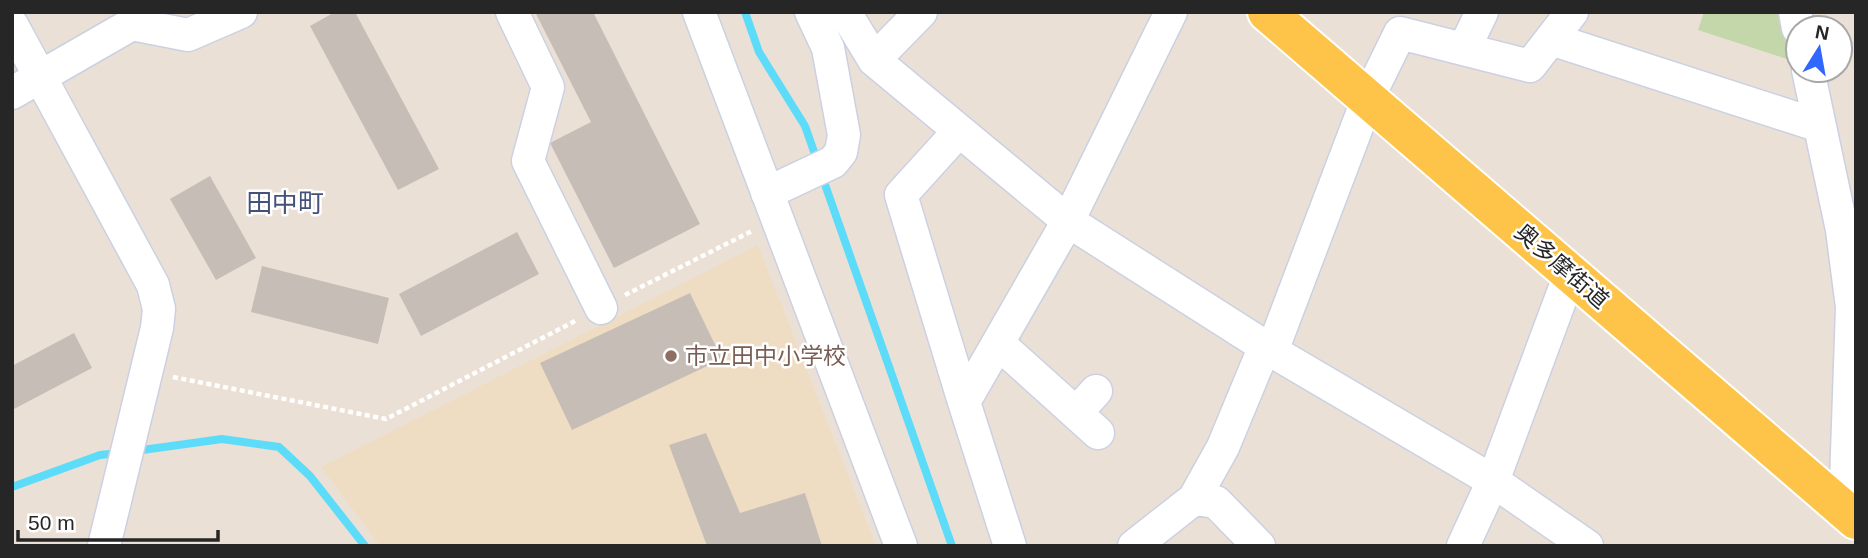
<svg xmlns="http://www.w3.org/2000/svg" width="1868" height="558" font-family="Arial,'Noto Sans JP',sans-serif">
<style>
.education{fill:#efddc3}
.cemetery{fill:#c4d7ab}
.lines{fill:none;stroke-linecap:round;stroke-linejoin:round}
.stream{stroke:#5ddcf9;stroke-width:8}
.building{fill:#c6bdb6}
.minor-casing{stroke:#cbd1e2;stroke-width:35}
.major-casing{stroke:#fff;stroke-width:42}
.path{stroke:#fff;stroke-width:4.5;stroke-dasharray:5 3.5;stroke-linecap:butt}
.minor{stroke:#fff;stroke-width:32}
.major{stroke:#fdc449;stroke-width:38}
.education-dot{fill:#8d6e63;stroke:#fff;stroke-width:2.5}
.labels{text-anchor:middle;stroke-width:5;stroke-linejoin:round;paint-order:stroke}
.street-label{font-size:23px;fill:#262626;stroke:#fff}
.education-label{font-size:23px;fill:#785e54;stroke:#fff;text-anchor:start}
.quarter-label{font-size:26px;fill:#44527a;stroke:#fff}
</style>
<rect width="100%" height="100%" fill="#ebe0d6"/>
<path class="education" d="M 758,245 L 876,546 L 380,546 L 321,467 Z"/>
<path class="cemetery" d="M 1704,12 L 1781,12 L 1796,62 L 1698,30 Z"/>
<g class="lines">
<path class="stream" d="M 745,12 L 759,52 L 805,126 L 818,163
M 822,176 L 952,546
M 135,451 L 222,439 L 279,447 L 310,476 L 365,546
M 12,487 L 100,455 L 119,453"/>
</g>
<path class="building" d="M 335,12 L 355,12 L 439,169 L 398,190 L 310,26 Z
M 535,12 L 593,12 L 700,224 L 614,268 L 550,143 L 591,122 Z
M 210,176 L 256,258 L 216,280 L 170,199 Z
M 517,232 L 539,274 L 421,336 L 399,294 Z
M 262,266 L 389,298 L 378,344 L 251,312 Z
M 690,293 L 722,359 L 572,430 L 540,363 Z
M 74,333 L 92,368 L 12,410 L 12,366 Z
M 706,433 L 740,513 L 805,493 L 822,546 L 707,546 L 669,445 Z"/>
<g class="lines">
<g class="minor-casing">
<path id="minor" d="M 512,12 L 548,87 L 528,161 L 601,308
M 699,12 L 901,546
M 845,12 L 874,60 L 1068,221 L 1272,351 L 1493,481 L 1587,546
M 1795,12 L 1798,28
M 12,25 L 153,285 L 159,309 L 157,328 L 104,546
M 1551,39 L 1820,126
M 1464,49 L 1482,12
M 874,60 L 921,12
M 1808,70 L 1842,230 L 1852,307 L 1845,511
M 12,93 L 132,24 L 188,35 L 241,12
M 959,131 L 901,195 L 964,402
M 767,193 L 833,162 L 841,152 L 844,135 L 828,48 L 811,12
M 998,343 L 1098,433
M 1272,351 L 1368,98 L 1400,33 L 1530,66 L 1572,12
M 1076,413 L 1096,391
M 1194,499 L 1223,447 L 1265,346
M 1010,546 L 964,402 L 1068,221 L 1171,12
M 1134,546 L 1194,499 L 1216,502 L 1259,546
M 1463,546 L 1493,481 L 1570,274"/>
</g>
<g class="major-casing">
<path id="major" d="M 1267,12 L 1856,520"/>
</g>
<path class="path" d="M 625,295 L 752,231
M 173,377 L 386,419 L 577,320"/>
<use href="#minor" class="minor"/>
<use href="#major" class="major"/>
</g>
<circle class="education-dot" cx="671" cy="356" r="7"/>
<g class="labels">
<g class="street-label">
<text transform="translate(1562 266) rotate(41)" y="8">奥多摩街道</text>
</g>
<g class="education-label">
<text x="685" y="364">市立田中小学校</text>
</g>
<g class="quarter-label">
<text x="285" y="212">田中町</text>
</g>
</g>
<rect width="1868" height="558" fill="none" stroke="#262626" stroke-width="28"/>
<g transform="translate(1819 49) rotate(11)"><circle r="33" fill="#ffffff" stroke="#a8a8a8" stroke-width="2"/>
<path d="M0-5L12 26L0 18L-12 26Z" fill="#2f67ff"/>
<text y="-10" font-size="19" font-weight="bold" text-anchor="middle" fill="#262626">N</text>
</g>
<path d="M18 530v10h200v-10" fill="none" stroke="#262626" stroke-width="3.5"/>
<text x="28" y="530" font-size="21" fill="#262626" stroke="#ffffff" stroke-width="5" paint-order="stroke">50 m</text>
</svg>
